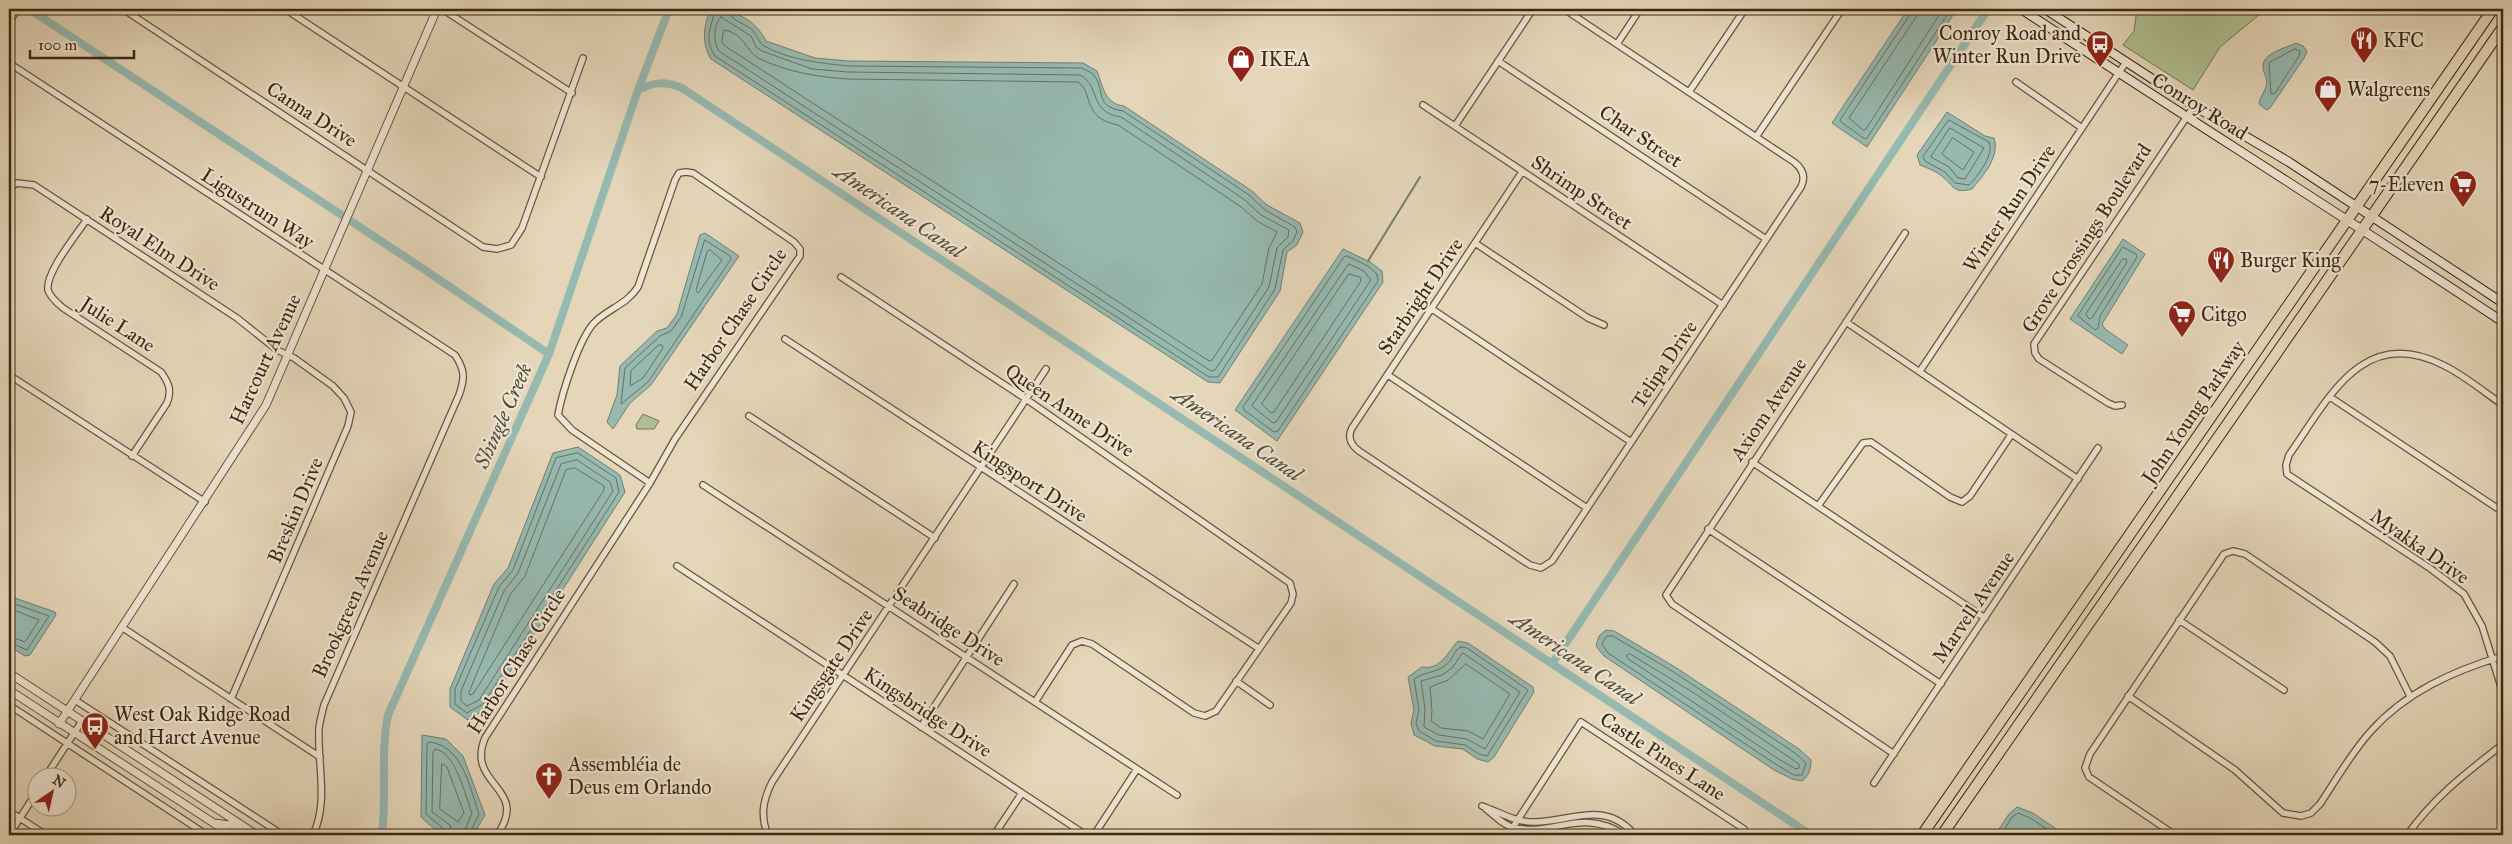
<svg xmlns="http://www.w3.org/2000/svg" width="2512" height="844" font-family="'IM FELL Great Primer',serif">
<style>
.green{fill:#b0bf92;stroke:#767452}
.water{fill:#96b9b0;stroke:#727f71}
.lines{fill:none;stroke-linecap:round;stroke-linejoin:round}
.shore{stroke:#6a7061;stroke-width:1}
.stream{stroke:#727f71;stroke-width:2}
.canal{stroke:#96b9b0;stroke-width:8}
.minor-casing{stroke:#67543c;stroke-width:8}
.tertiary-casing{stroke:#67543c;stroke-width:9}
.secondary-casing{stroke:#3d2812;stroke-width:10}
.trunk-casing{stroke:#3d2812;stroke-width:12}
.minor{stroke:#eee4d2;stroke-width:5.5}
.tertiary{stroke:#eee4d2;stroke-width:7}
.secondary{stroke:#eee4d2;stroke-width:8}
.trunk{stroke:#e5d6b9;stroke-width:10}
.labels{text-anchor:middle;stroke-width:4.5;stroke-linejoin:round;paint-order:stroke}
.poi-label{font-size:20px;fill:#3d2812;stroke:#eee4d2;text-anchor:start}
.street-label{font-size:20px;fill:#3d2812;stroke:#eee4d2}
.water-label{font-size:21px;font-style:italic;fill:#534c3a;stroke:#eee4d2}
</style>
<rect width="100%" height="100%" fill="#e5d6b9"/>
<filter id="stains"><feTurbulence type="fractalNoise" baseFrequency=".004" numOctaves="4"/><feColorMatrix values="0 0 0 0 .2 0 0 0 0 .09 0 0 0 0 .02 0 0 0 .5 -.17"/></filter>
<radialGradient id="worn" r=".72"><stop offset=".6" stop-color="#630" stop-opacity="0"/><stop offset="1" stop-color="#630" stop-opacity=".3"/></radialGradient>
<path class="green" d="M 2137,9 L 2266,9 L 2220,47 L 2193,90 L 2123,45 L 2134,31 Z
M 643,414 L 659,421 L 654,429 L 637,429 L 636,425 Z"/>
<path class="water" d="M 710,9 C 733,9 755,19 766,41 L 815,58 L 848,61 L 1083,63 L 1097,71 C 1103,87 1105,104 1124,106 L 1252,191 L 1267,205 L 1300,223 L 1303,232 L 1297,245 L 1287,252 L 1280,291 L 1220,383 L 1208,382 L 711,59 C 701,42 704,27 710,9 Z
M 1908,9 L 1957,9 L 1867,147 L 1832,123 Z
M 2296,43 L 2303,46 L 2307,51 L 2304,58 L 2270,108 L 2267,110 L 2259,104 C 2260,96 2266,91 2267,83 C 2267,77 2263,73 2263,67 C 2262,53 2286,48 2296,43 Z
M 1947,112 L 1985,136 L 1994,138 C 2000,156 1984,175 1972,189 C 1953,194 1954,186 1942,176 C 1936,171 1927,168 1920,165 L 1917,155 Z
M 705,233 L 739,256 L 651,385 L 630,403 L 613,429 L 607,422 L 617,395 L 620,366 L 657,331 L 667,328 L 677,314 L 700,235 Z
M 2123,239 L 2145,254 L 2102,324 L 2105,329 L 2128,345 L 2122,354 L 2070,319 Z
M 1343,249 L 1370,262 L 1382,271 L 1383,282 L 1277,441 L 1235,410 Z
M 578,447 L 620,475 L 625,492 L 487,708 L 468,720 L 450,707 L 450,689 L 494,584 L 508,568 L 553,453 Z
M 9,596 L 55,612 L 56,615 L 30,655 L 25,656 L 9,646 Z
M 1606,630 L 1614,631 L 1675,667 L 1799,749 L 1811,760 C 1811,769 1809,776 1802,781 L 1792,779 L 1774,770 L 1604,656 L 1596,646 L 1599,636 Z
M 1458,641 L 1468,643 L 1533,687 L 1534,692 L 1494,757 L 1488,762 L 1477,759 L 1463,749 L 1435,746 L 1414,735 L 1411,723 L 1414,710 L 1408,677 L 1422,667 C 1441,670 1447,653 1458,641 Z
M 422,735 L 446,739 L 463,756 L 485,815 L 473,835 C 448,835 439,835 421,817 Z
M 2017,807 L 2033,813 L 2065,835 L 1995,835 L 2009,814 Z"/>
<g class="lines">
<path class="shore" d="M 715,9 C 712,28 703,37 715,56 L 1209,377 L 1218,377 L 1275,289 L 1283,250 L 1293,241 L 1297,232 L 1295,227 L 1265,210 L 1249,195 L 1123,111 C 1092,106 1107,90 1093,74 C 1091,72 1085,70 1082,68 L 848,66 C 820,63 789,60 764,46 C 758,42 757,33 750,28 C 742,23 728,18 727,9
M 1912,9 L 1911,13 L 1840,120 L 1841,122 L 1865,139 L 1867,138 L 1951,9
M 1918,9 L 1916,17 L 1849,118 L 1863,130 L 1866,129 L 1943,9
M 721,17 L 751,36 L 756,47 L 762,51 L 812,69 L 848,72 L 1080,75 C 1101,86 1088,112 1121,117 L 1245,200 L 1261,215 L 1289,230 L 1288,237 L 1277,248 L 1269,287 L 1215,370 L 1211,371 L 719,51 C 713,42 713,25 721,17 Z
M 724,30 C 743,32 746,51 758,58 C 787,72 817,77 848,79 L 1078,82 C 1094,92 1081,118 1118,125 L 1240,206 L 1257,221 L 1277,232 L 1269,248 L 1262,284 L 1212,360 L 1209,361 L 725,46 L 722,42 Z
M 2295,49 L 2300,51 L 2299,56 L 2275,93 L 2271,94 L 2269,63 Z
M 1949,120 L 1989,142 C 1995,154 1977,177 1969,185 L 1955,183 L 1945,172 L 1925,161 L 1923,157 Z
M 1950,128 L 1984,148 L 1965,179 L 1958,178 L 1949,167 L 1931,157 Z
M 1953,138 L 1974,152 L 1963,170 L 1942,154 Z
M 705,240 L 730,256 L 731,259 L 648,382 L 621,404 L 625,368 L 660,336 L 671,331 L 681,317 Z
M 2123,247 L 2136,254 L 2137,257 L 2100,316 L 2098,328 L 2095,330 L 2078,316 Z
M 710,250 L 722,260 L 698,293 L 696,290 L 707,252 Z
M 1347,256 L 1368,266 L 1377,274 L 1378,281 L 1278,431 L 1274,432 L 1244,410 L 1243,407 L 1344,257 Z
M 2123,259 L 2126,259 L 2127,262 L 2092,318 L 2089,319 L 2086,314 Z
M 1349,264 L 1364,271 L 1371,280 L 1276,422 L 1273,423 L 1252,406 Z
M 1349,274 L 1360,277 L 1361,281 L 1274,412 L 1271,413 L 1262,404 Z
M 659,345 L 662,345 L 663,348 L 643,378 L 630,386 L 631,371 Z
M 578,453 L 616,478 L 619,492 L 483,704 L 467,713 L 455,704 L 455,689 L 499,587 L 513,570 L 556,458 Z
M 577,460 L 610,482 L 613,491 L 479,700 L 467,706 L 461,701 L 461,691 L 504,591 L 518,573 L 561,464 Z
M 575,468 L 604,486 L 604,490 L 473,694 L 470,695 L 469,692 L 510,595 L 525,576 L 566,470 Z
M 9,602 L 49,616 L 27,650 L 9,642
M 9,608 L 39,620 L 25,642 L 9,636
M 1607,636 L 1613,636 L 1672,671 L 1795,753 L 1806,763 L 1802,775 L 1794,775 L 1777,765 L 1608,653 L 1602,644 Z
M 1461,647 L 1467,648 L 1528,690 L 1487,756 L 1479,754 L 1465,745 L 1436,741 L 1419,731 L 1416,723 L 1419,710 L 1414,679 C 1425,671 1440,673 1449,662 C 1454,657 1454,650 1461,647 Z
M 1463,653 L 1520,692 L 1485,749 L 1467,739 L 1439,735 L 1424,727 L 1425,709 L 1421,681 L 1442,675 L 1452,668 Z
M 1630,654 L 1694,693 L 1799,764 L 1799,768 L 1796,769 L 1780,760 L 1627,658 L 1627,655 Z
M 1466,664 L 1510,694 L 1483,739 L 1468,731 L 1441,728 L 1431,721 L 1432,711 L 1430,687 L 1448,680 Z
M 442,764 L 447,767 L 464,813 L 458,822 L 440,809 Z
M 447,835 L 445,830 L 426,814 L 427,744 L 429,742 C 463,746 469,786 479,814 L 469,835
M 453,835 L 450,825 L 432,812 L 433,752 L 435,749 C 456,752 465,796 472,813 L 463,835
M 2001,835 L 2012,817 L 2018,813 L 2030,818 L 2056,835"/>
<path class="stream" d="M 1368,261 L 1420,177"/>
<path class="canal" d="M 29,9 L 425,270 L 549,354
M 638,90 C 654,82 665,81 682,88 L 1811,835
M 1552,664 L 1988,9
M 382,835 C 387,795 380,755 388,715 L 549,354 L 638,90 L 669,9"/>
<g class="minor-casing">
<path id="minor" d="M 123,9 L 483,247 L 497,249 L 511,245 L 522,228 L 583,58
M 285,9 L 541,177
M 442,9 L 572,93
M 9,22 L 18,9
M 1617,44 L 1640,9
M 1498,61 L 1766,239
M 9,63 L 455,355 C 465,370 465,378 459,395 L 324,705 C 322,713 320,720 319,728 C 317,764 329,801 313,835
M 2016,82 L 2082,128
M 1689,92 L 1745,9
M 1423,105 L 1723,305
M 1455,126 L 1533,9
M 1756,137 L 1842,9
M 1522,172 L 1352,428 C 1347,437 1351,445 1359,451 L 1530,565 L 1541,568 L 1552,561 L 1801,187 C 1806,177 1803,169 1794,162 L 1564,9
M 9,188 L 17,183 L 34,185 L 237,318 L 277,350 L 294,358 L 333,386 L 344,398 L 351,412 L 348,426 L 231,699
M 87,219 C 77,234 45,273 48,290 C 50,297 57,303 63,308 L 161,372 C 169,383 172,391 167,403 L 132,456
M 1475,243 L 1588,318 L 1604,325
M 841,277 L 1026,399 L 1290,583 L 1293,594 L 1291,603 L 1216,711 L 1205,716 L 1194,713 L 1092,644 L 1082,641 L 1072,645 L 1035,702
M 1432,309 L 1631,442
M 1846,322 L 2078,479
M 785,339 L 1258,648
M 1920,371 L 2126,62
M 9,375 L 205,502
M 1388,375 L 1587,508
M 2330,397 L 2503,512
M 2122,405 L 2115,406 L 2108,403 L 2039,359 L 2035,353 L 2034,344 L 2194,106
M 2503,405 C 2484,392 2464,375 2443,365 C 2362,324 2328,400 2289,455 L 2286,465 L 2287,474 L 2431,569 L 2464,594 L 2482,626 L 2503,693
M 749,416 L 935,538
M 1752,462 L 1985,618
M 703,485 L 1177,795
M 1818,506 L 1863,443 L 1871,442 L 1950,497 L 1962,502 L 1970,496 L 2011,435
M 1708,529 L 1941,684
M 677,566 L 1086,835
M 2179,620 L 2284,690
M 123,628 L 320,757
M 1236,681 L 1270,705
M 2128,696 L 2235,770 L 2283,813 L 2301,816 L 2311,813 L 2320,804 C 2336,780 2351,753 2371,731 C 2406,692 2453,671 2503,656
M 75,700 L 283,835
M 9,705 L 207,835
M 921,727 L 1014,584
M 1894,754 L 1672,604 L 1666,595 L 1905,233
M 46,776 L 82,721
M 1874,783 L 2098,448
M 1482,806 C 1499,812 1515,822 1533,822 C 1569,823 1604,798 1635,835
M 1486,809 C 1494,815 1504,826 1515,828 C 1556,836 1582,807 1625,835
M 9,811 L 46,835
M 9,835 L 38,790
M 497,835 C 531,787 465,786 485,738 L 650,483 L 675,439 L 800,256 L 800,249 L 794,242 L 693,173 L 686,172 L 679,173 L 675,180 L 638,287 C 627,304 610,308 596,321 C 580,335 562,393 558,415 L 572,430 L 650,483
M 768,835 C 760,816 763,800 772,782 L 1046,369
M 994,835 L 1022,793
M 1094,835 L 1137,769
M 1508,835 L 1581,722 L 1744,829 L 1739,835
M 2175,835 L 2089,777 L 2085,768 L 2090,754 L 2224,554 L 2233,551 L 2245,554 L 2375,642 L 2390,656 L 2410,696
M 2407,835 C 2436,795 2465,774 2503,744"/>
</g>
<g class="tertiary-casing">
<path id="tertiary" d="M 9,673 L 257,835
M 9,690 L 232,835
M 59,724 L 266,405 L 437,9
M 214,823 L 231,825 L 246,835"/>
</g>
<g class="secondary-casing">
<path id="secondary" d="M 2021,9 C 2181,114 2343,216 2503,322
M 2045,9 L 2194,106 L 2289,162 L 2503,303"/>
</g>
<g class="trunk-casing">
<path id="trunk" d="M 1922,835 L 2493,9
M 1942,835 L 2503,27"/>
</g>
<use href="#minor" class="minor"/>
<use href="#tertiary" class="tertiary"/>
<use href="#secondary" class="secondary"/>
<use href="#trunk" class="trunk"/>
</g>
<defs>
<g id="restaurant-pin" transform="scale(1.4375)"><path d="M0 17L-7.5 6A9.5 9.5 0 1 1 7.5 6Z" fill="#8f2418" stroke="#eee4d2"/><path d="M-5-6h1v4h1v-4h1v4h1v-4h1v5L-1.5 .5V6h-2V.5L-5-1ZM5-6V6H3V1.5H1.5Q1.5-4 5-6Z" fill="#fff"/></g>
<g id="bus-pin" transform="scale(1.4375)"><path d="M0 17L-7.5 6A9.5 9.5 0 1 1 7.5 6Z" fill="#8f2418" stroke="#eee4d2"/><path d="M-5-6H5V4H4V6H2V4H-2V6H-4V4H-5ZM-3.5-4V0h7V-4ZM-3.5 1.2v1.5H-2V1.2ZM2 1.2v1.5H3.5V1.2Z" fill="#fff"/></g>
<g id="shop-pin" transform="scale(1.4375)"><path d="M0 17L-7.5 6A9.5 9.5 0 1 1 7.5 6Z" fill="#8f2418" stroke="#eee4d2"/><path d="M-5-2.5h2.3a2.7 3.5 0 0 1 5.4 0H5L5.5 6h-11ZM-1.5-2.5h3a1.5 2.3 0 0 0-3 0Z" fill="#fff"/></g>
<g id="supermarket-pin" transform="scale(1.4375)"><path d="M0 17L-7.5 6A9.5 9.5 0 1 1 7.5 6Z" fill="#8f2418" stroke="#eee4d2"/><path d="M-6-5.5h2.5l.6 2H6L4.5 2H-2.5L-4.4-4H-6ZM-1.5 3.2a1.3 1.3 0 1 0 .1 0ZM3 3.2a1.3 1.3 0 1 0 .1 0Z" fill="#fff"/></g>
<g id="church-pin" transform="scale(1.4375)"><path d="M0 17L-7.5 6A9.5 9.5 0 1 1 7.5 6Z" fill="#8f2418" stroke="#eee4d2"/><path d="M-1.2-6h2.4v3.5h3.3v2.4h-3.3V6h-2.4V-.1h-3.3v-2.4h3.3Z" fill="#fff"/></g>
</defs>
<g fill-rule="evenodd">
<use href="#restaurant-pin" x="2364" y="40"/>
<use href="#bus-pin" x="2100" y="44"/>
<use href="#shop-pin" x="1241" y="59"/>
<use href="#shop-pin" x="2328" y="89"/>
<use href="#supermarket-pin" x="2463" y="184"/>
<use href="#restaurant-pin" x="2221" y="260"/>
<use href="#supermarket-pin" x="2182" y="314"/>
<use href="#bus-pin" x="95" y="726"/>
<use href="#church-pin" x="549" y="776"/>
</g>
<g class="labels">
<g class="poi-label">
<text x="2081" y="40" text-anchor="end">Conroy Road and<tspan x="2081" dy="23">Winter Run Drive</tspan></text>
<text x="2383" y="47">KFC</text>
<text x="1260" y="66">IKEA</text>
<text x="2347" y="96">Walgreens</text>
<text x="2444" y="191" text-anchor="end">7-Eleven</text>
<text x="2240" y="267">Burger King</text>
<text x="2201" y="321">Citgo</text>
<text x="114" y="721">West Oak Ridge Road<tspan x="114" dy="23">and Harct Avenue</tspan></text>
<text x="568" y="771">Assembléia de<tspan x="568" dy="23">Deus em Orlando</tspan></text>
</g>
<g class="street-label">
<text transform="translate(2200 106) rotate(32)" y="7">Conroy Road</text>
<text transform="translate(312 114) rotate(33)" y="7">Canna Drive</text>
<text transform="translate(1641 136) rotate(34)" y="7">Char Street</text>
<text transform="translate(1582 192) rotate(34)" y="7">Shrimp Street</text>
<text transform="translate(258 208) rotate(33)" y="7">Ligustrum Way</text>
<text transform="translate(2009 208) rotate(-56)" y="7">Winter Run Drive</text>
<text transform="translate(2086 238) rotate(-57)" y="7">Grove Crossings Boulevard</text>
<text transform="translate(160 248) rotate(33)" y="7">Royal Elm Drive</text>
<text transform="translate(1420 296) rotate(-56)" y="7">Starbright Drive</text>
<text transform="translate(735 319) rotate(-56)" y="7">Harbor Chase Circle</text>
<text transform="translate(118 324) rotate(33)" y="7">Julie Lane</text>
<text transform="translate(265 359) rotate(-65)" y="7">Harcourt Avenue</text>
<text transform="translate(1664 364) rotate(-56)" y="7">Telipa Drive</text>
<text transform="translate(1768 409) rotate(-56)" y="7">Axiom Avenue</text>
<text transform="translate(1070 410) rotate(34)" y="7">Queen Anne Drive</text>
<text transform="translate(2193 412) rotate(-56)" y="7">John Young Parkway</text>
<text transform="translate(1030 481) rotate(33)" y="7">Kingsport Drive</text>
<text transform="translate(295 510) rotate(-67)" y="7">Breskin Drive</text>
<text transform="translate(2420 546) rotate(35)" y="7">Myakka Drive</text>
<text transform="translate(350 604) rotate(-66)" y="7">Brookgreen Avenue</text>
<text transform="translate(1973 607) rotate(-56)" y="7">Marvell Avenue</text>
<text transform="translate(949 626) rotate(33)" y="7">Seabridge Drive</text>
<text transform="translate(516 661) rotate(-58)" y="7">Harbor Chase Circle</text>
<text transform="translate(831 665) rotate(-56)" y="7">Kingsgate Drive</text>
<text transform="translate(928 712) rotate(33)" y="7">Kingsbridge Drive</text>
<text transform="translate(1663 756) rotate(33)" y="7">Castle Pines Lane</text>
</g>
<g class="water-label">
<text transform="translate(899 211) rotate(34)" y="7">Americana Canal</text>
<text transform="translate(503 416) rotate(-66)" y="7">Shingle Creek</text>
<text transform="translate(1237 434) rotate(34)" y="7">Americana Canal</text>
<text transform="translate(1575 658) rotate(34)" y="7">Americana Canal</text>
</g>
</g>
<rect width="2512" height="844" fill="none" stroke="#e5d6b9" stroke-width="30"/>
<rect x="10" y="10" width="2492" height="824" fill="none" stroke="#3d2812" stroke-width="2.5"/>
<rect x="15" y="15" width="2482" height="814" fill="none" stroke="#3d2812"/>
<g transform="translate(52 792) rotate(34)"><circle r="24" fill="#eee4d2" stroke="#a79985"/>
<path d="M0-4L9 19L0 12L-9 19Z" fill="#8f2418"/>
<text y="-8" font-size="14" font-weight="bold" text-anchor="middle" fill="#3d2812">N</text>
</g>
<path d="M30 50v8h104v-8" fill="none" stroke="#3d2812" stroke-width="2.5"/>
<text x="38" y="50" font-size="15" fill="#3d2812" stroke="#eee4d2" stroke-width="4" paint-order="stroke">100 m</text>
<rect width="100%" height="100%" filter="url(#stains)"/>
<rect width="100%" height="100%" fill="url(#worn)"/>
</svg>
